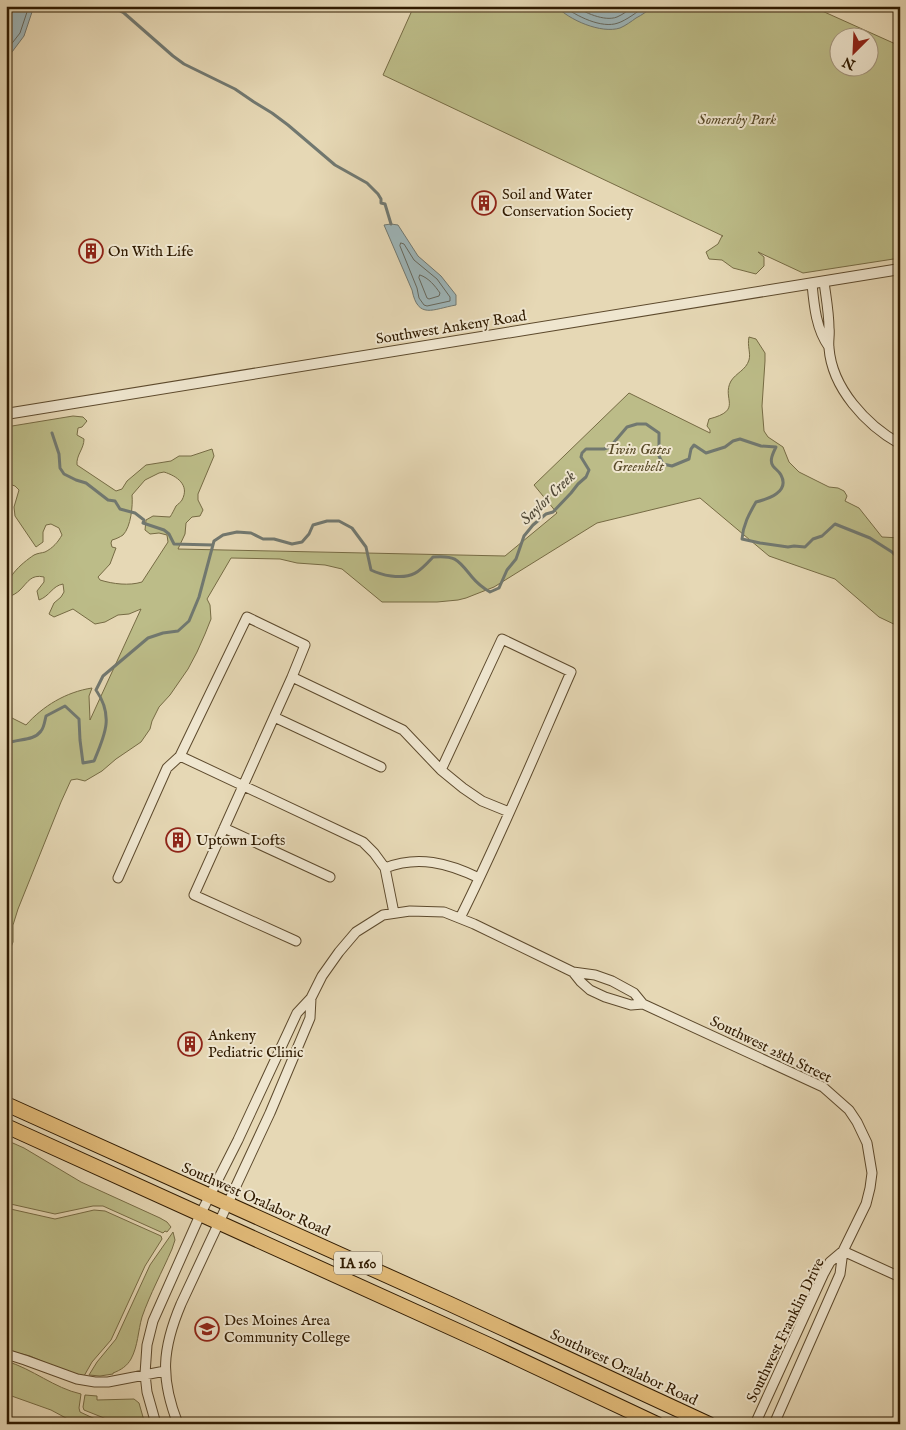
<svg xmlns="http://www.w3.org/2000/svg" width="906" height="1430" font-family="'IM FELL English',serif">
<style>
.green{fill:#bcbc88;stroke:#766b44;fill-rule:evenodd}
.water{fill:#9db6ba;stroke:#717870}
.lines{fill:none;stroke-linecap:round;stroke-linejoin:round}
.shore{stroke:#66685d;stroke-width:1}
.stream{stroke:#717870;stroke-width:3}
.minor-casing{stroke:#5d4a2d;stroke-width:11}
.tertiary-casing{stroke:#5d4a2d;stroke-width:12}
.primary-casing{stroke:#2f1a00;stroke-width:16}
.minor{stroke:#efe6cf;stroke-width:9}
.tertiary{stroke:#efe6cf;stroke-width:10}
.primary{stroke:#e3bc7a;stroke-width:14}
.labels{text-anchor:middle;stroke-width:4;stroke-linejoin:round;paint-order:stroke}
.shield{fill:#efe6cf;stroke:#69573e;stroke-width:1}
.shield-label{font-size:14px;font-weight:bold;fill:#2f1a00}
.park-label{font-size:15px;font-style:italic;fill:#594b29;stroke:#efe6cf}
.poi-label{font-size:15px;fill:#2f1a00;stroke:#efe6cf;text-anchor:start}
.street-label{font-size:15px;fill:#2f1a00;stroke:#efe6cf}
.water-label{font-size:16px;font-style:italic;fill:#504938;stroke:#efe6cf}
</style>
<rect width="100%" height="100%" fill="#e6d8b5"/>
<filter id="stains"><feTurbulence type="fractalNoise" baseFrequency=".004" numOctaves="4"/><feColorMatrix values="0 0 0 0 .2 0 0 0 0 .09 0 0 0 0 .02 0 0 0 .5 -.17"/></filter>
<radialGradient id="worn" r=".72"><stop offset=".6" stop-color="#630" stop-opacity="0"/><stop offset="1" stop-color="#630" stop-opacity=".3"/></radialGradient>
<path class="green" d="M 414,6 L 811,6 L 900,46 L 900,258 L 803,273 L 758,252 L 764,257 L 764,266 L 756,274 L 733,268 L 722,260 L 709,259 L 706,252 L 718,244 L 722,236 L 723,236 L 383,75 ZM 838,38 L 868,38 L 868,68 L 838,68 Z
M 749,337 L 756,339 L 765,353 L 765,361 L 762,406 L 764,431 L 768,437 L 783,447 L 789,462 L 799,472 L 829,487 L 838,488 L 844,491 L 847,496 L 845,501 L 859,508 L 882,537 L 900,538 L 900,627 L 879,617 L 835,579 L 769,556 L 700,498 L 597,523 L 494,587 L 466,598 L 458,600 L 437,602 L 382,602 L 342,569 L 325,565 L 297,563 L 280,559 L 231,558 L 207,599 L 210,605 L 211,619 L 205,634 L 197,652 L 188,669 L 170,695 L 159,707 L 152,721 L 150,729 L 141,742 L 116,759 L 102,771 L 85,781 L 77,779 L 71,780 L 61,802 L 18,909 L 13,925 L 13,942 L 6,960 L 6,728 L 12,718 L 26,725 C 43,706 66,692 92,688 L 89,696 L 90,720 L 141,609 L 129,614 L 118,615 L 105,622 L 95,624 L 73,609 L 54,617 L 49,614 L 54,603 L 61,597 L 64,592 L 63,584 C 52,586 50,596 39,600 L 37,591 L 44,582 L 44,577 C 31,574 28,582 20,590 C 17,593 13,595 9,597 C 0,581 22,563 34,555 C 38,553 42,553 45,552 C 53,548 58,542 62,535 L 59,528 L 51,524 L 46,525 L 43,532 L 43,542 L 36,547 L 15,516 L 14,507 L 19,490 L 15,486 L 6,483 L 6,427 L 73,416 L 83,417 L 87,421 L 82,427 L 78,428 L 77,435 L 84,439 C 84,449 76,455 77,465 L 116,491 L 122,489 L 127,481 L 146,465 L 171,461 L 179,456 L 191,456 L 212,449 L 214,456 L 198,494 L 198,500 L 203,510 L 200,516 L 192,517 L 186,523 L 185,534 L 178,549 L 505,556 L 557,513 L 534,485 L 629,393 L 710,433 L 710,430 L 707,426 L 709,419 C 744,410 721,399 731,381 C 736,373 746,370 749,360 C 751,353 747,346 749,337 ZM 164,472 C 177,476 190,485 182,500 C 181,502 178,504 176,506 C 174,510 172,514 170,517 L 153,516 L 146,520 L 145,530 L 150,534 L 159,533 L 167,535 L 168,542 L 142,582 C 129,586 113,584 100,580 L 98,577 L 110,564 L 116,548 L 112,547 L 111,543 L 112,540 C 116,539 120,537 123,535 C 131,527 133,505 132,495 L 145,480 L 159,473 Z
M 6,1140 L 24,1148 L 81,1182 L 160,1218 L 167,1222 L 171,1227 L 167,1232 L 165,1231 L 163,1233 L 103,1206 L 93,1206 L 55,1214 L 6,1203 Z
M 6,1208 L 55,1219 L 94,1210 L 105,1211 L 161,1236 L 162,1239 L 145,1266 L 111,1340 L 92,1362 L 84,1376 L 65,1371 L 30,1356 L 6,1350 Z
M 173,1232 L 175,1240 L 172,1249 C 162,1272 150,1294 142,1317 C 138,1331 138,1346 131,1359 C 127,1366 121,1370 113,1373 L 113,1374 L 100,1376 L 89,1375 L 97,1362 L 116,1339 L 150,1265 Z
M 6,1361 C 33,1369 54,1388 81,1394 L 79,1408 L 80,1412 L 106,1424 L 77,1424 L 51,1410 L 6,1394 Z
M 85,1395 L 97,1396 L 97,1400 L 134,1399 L 139,1403 L 145,1424 L 112,1424 L 104,1418 L 84,1410 L 83,1407 Z"/>
<path class="water" d="M 6,6 L 34,6 L 24,36 L 6,60 Z
M 556,6 L 652,6 C 648,11 642,15 636,18 C 632,21 625,26 620,28 C 601,34 569,20 556,6 Z
M 391,224 L 398,225 L 418,256 L 441,276 L 456,295 L 456,305 C 433,309 418,320 412,290 L 384,225 Z"/>
<g class="lines">
<path class="shore" d="M 563,6 C 576,16 602,29 618,23 C 625,21 639,11 645,6
M 574,6 C 584,12 604,22 617,17 C 622,15 629,10 634,6
M 6,51 L 20,33 L 29,6
M 401,243 L 404,244 L 414,260 L 437,279 L 450,297 L 450,301 L 427,306 L 424,305 L 419,298 L 417,288 L 400,246 Z
M 420,275 C 429,278 435,286 440,293 L 439,296 L 429,299 L 427,298 L 419,278 Z"/>
<path class="stream" d="M 111,6 L 124,13 L 173,56 L 184,64 L 235,89 L 254,102 L 272,113 L 288,125 L 335,165 L 367,183 L 378,194 L 381,199 L 381,203 L 385,204 L 391,224
M 52,433 L 59,454 L 60,468 L 64,474 L 76,480 L 86,483 L 108,500 L 115,501 L 120,509 L 135,513 L 144,520 L 143,523 L 164,530 L 169,534 L 174,544 L 213,545
M 6,744 C 17,738 33,742 41,731 C 44,728 45,720 46,716 L 65,706 L 79,719 L 80,740 L 83,763 L 94,761 C 105,735 114,716 96,690 L 103,676 L 148,638 L 163,633 L 178,631 L 189,621 L 199,597 L 214,541 L 223,535 L 237,532 L 251,533 L 263,539 L 274,539 L 292,544 L 302,542 L 309,534 L 313,525 L 327,521 L 339,521 L 352,528 L 366,547 L 371,570 C 377,573 384,575 391,576 C 413,579 419,572 433,557 C 456,555 458,560 472,577 C 477,583 483,588 490,592 L 499,588 L 507,570 L 516,559 L 524,536 L 533,525 L 546,514 L 553,512 L 571,493 L 578,484 L 586,477 L 589,470 L 581,457 L 582,453 L 586,449 L 604,449 L 610,447 L 627,427 L 637,424 L 646,424 L 659,433 L 659,456 L 663,464 L 672,466 L 689,459 L 691,449 L 694,445 L 706,453 L 725,447 L 733,441 L 740,439 L 761,446 L 776,447 C 773,453 769,461 773,466 C 775,469 779,471 781,475 C 790,492 768,499 756,502 C 749,514 743,525 742,539 L 760,543 L 788,547 L 794,546 L 805,547 L 813,539 L 822,536 L 835,524 L 870,538 L 892,552 L 900,560"/>
<g class="minor-casing">
<path id="minor" d="M 824,282 C 826,297 829,313 829,328 C 830,335 828,341 829,348 C 832,388 866,425 900,444
M 812,284 C 814,305 816,329 829,347
M 292,677 L 194,895 L 296,941
M 274,717 L 381,767
M 224,828 L 330,877
M 385,868 C 418,855 448,863 479,878
M 118,878 L 167,768 L 180,756
M 394,913 L 385,868 L 374,853 L 363,842 L 180,756 L 247,617 L 305,645 L 292,677 L 403,730 L 441,770
M 460,918 C 500,838 535,754 571,672 L 502,639 L 441,770 L 463,788 L 482,801 L 509,812
M 573,972 L 581,982 L 590,990 L 605,997 L 631,1005 L 643,1004
M 843,1251 L 900,1277
M 6,1354 L 25,1360 L 77,1379 L 95,1382 L 108,1382 L 165,1371
M 156,1424 L 147,1392 L 145,1374 L 147,1345 L 153,1321 L 200,1215 L 238,1140 L 297,1013 L 311,998 L 322,976 L 339,952 L 356,932 L 383,915 L 410,911 L 444,912 L 474,924 L 573,972 L 595,975 L 612,981 L 634,993 L 643,1004 L 823,1087 L 849,1110 L 857,1122 L 867,1143 L 872,1173 L 870,1188 L 866,1204 L 843,1251 L 840,1274 L 774,1424
M 178,1424 C 160,1378 162,1349 181,1304 L 270,1113 L 310,1018 L 311,998
M 755,1424 L 824,1273 L 830,1262 L 843,1251"/>
</g>
<g class="tertiary-casing">
<path id="tertiary" d="M 6,414 L 900,269"/>
</g>
<g class="primary-casing">
<path id="primary" d="M 6,1104 L 450,1304 L 709,1424
M 6,1126 L 489,1345 L 657,1424"/>
</g>
<use href="#minor" class="minor"/>
<use href="#tertiary" class="tertiary"/>
<use href="#primary" class="primary"/>
</g>
<defs>
<g id="building-ring" transform="scale(1.25)"><circle r="9.5" fill="#efe6cf" stroke="#8f2418" stroke-width="1.5"/><path d="M-4-6H4V6H1V3H-1V6H-4ZM-2.5-4.3h1.7v1.8h-1.7ZM.8-4.3h1.7v1.8H.8ZM-2.5-1h1.7V.8h-1.7ZM.8-1h1.7V.8H.8Z" fill="#8f2418"/></g>
<g id="university-ring" transform="scale(1.25)"><circle r="9.5" fill="#efe6cf" stroke="#8f2418" stroke-width="1.5"/><path d="M0-5L7-2L0 1L-7-2ZM-4 1L0 2.5L4 1V4Q0 6-4 4Z" fill="#8f2418"/></g>
</defs>
<g fill-rule="evenodd">
<use href="#building-ring" x="484" y="203"/>
<use href="#building-ring" x="91" y="251"/>
<use href="#building-ring" x="178" y="840"/>
<use href="#building-ring" x="190" y="1044"/>
<use href="#university-ring" x="207" y="1329"/>
</g>
<g class="labels">
<rect class="shield" x="334" y="1251.5" width="48" height="23" rx="4"/>
<g class="shield-label">
<text x="358" y="1268">IA 160</text>
</g>
<g class="park-label">
<text x="737" y="124">Somersby Park</text>
<text x="638" y="454">Twin Gates<tspan x="638" dy="17">Greenbelt</tspan></text>
</g>
<g class="poi-label">
<text x="502" y="199">Soil and Water<tspan x="502" dy="17">Conservation Society</tspan></text>
<text x="108" y="256">On With Life</text>
<text x="196" y="845">Uptown Lofts</text>
<text x="208" y="1040">Ankeny<tspan x="208" dy="17">Pediatric Clinic</tspan></text>
<text x="224" y="1325">Des Moines Area<tspan x="224" dy="17">Community College</tspan></text>
</g>
<g class="street-label">
<text transform="translate(451 327) rotate(-9)" y="5">Southwest Ankeny Road</text>
<text transform="translate(771 1049) rotate(26)" y="5">Southwest 28th Street</text>
<text transform="translate(256 1199) rotate(24)" y="5">Southwest Oralabor Road</text>
<text transform="translate(785 1330) rotate(-64)" y="5">Southwest Franklin Drive</text>
<text transform="translate(624 1367) rotate(25)" y="5">Southwest Oralabor Road</text>
</g>
<g class="water-label">
<text transform="translate(547 497) rotate(-44)" y="6">Saylor Creek</text>
</g>
</g>
<rect width="906" height="1430" fill="none" stroke="#e6d8b5" stroke-width="25"/>
<rect x="8" y="8" width="891" height="1415" fill="none" stroke="#2f1a00" stroke-width="2.5"/>
<rect x="12" y="12" width="881" height="1405" fill="none" stroke="#2f1a00"/>
<g transform="translate(854 52) rotate(204)"><circle r="24" fill="#efe6cf" stroke="#a2947c"/>
<path d="M0-4L9 19L0 12L-9 19Z" fill="#8f2418"/>
<text y="-8" font-size="14" font-weight="bold" text-anchor="middle" fill="#2f1a00">N</text>
</g>
<rect width="100%" height="100%" filter="url(#stains)"/>
<rect width="100%" height="100%" fill="url(#worn)"/>
</svg>
